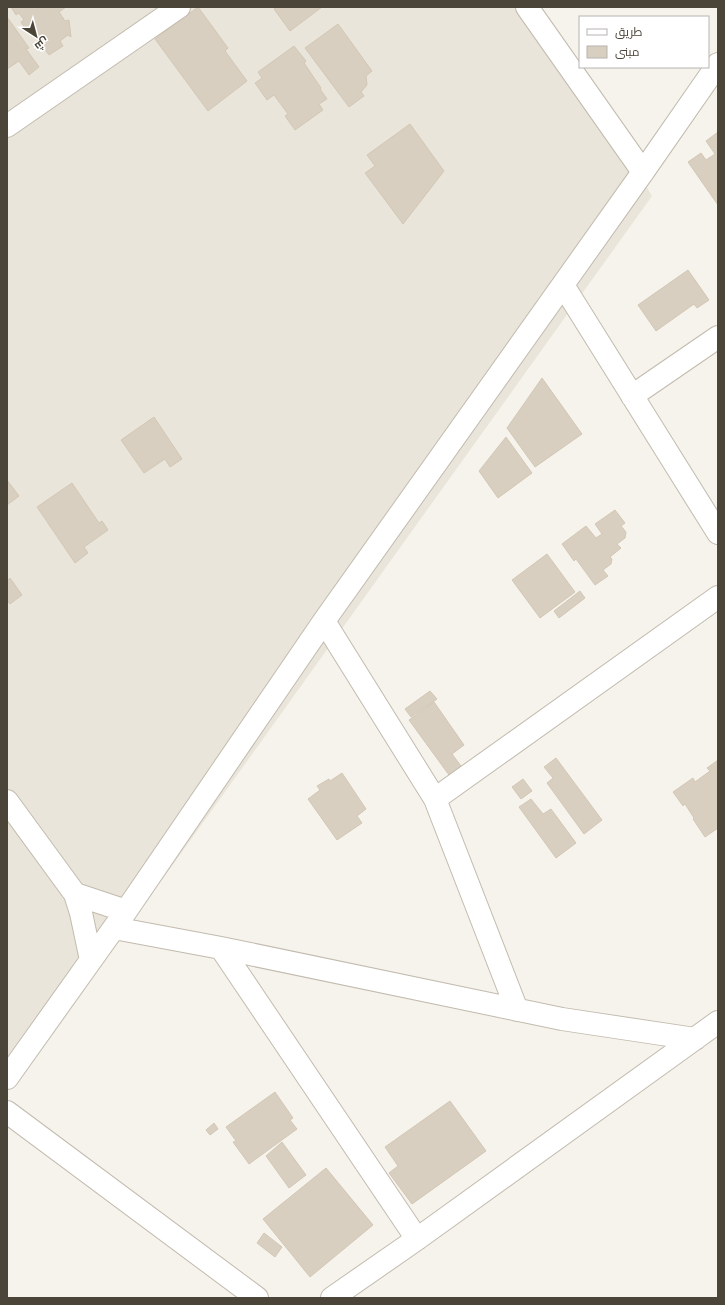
<svg xmlns="http://www.w3.org/2000/svg" width="725" height="1305" font-family="Barlow,Cairo,sans-serif">
<style>
.residential{fill:#eae5da}
.building{fill:#d8cfc1;stroke:#d3c7b4}
.lines{fill:none;stroke-linecap:round;stroke-linejoin:round}
.minor-casing{stroke:#c2bbae;stroke-width:24}
.minor{stroke:#fff;stroke-width:22}
</style>
<rect width="100%" height="100%" fill="#f6f3ec"/>
<path class="residential" d="M 7,7 L 537,7 L 652,196 L 20,1078 L 7,1068 Z"/>
<path class="building" d="M 11,7 L 66,7 L 59,12 L 65,21 L 69,20 L 71,37 L 68,35 L 60,41 L 63,46 L 49,55 L 31,31 L 28,33 L 21,22 L 24,20 L 19,13 L 16,15 Z
M 198,7 L 228,48 L 225,51 L 247,81 L 208,111 L 155,39 Z
M 277,7 L 322,7 L 290,31 L 274,9 Z
M 7,17 L 29,48 L 26,49 L 39,67 L 29,75 L 19,61 L 7,69 Z
M 338,24 L 372,71 L 366,76 L 367,85 L 361,92 L 364,96 L 349,107 L 305,48 Z
M 294,46 L 306,61 L 304,63 L 321,88 L 320,89 L 327,99 L 319,104 L 323,110 L 295,130 L 285,116 L 288,114 L 274,95 L 267,100 L 255,83 L 262,78 L 258,72 Z
M 410,124 L 444,171 L 403,224 L 365,173 L 375,166 L 367,155 Z
M 718,132 L 718,205 L 688,162 L 701,153 L 706,160 L 715,154 L 706,141 Z
M 688,270 L 709,300 L 697,308 L 694,304 L 656,331 L 638,305 Z
M 542,378 L 582,434 L 535,467 L 507,428 Z
M 154,417 L 182,459 L 170,467 L 165,459 L 144,473 L 121,440 Z
M 506,437 L 532,473 L 498,498 L 479,471 Z
M 7,480 L 19,496 L 7,505 Z
M 72,483 L 99,523 L 102,521 L 108,530 L 84,547 L 88,553 L 75,563 L 37,507 Z
M 615,510 L 625,523 L 621,526 L 626,532 L 625,538 L 617,544 L 621,548 L 610,557 L 612,559 L 611,564 L 603,570 L 608,576 L 595,585 L 576,559 L 574,561 L 562,544 L 586,526 L 596,538 L 602,534 L 595,524 Z
M 547,554 L 575,592 L 540,618 L 512,580 Z
M 10,578 L 22,595 L 10,604 L 7,600 L 7,581 Z
M 580,591 L 585,598 L 559,618 L 554,611 Z
M 430,691 L 437,699 L 411,717 L 405,709 Z
M 434,702 L 464,745 L 452,754 L 461,766 L 449,775 L 409,720 Z
M 556,758 L 602,820 L 584,834 L 547,783 L 553,778 L 544,767 Z
M 718,760 L 718,828 L 705,837 L 693,819 L 694,818 L 685,804 L 683,806 L 673,792 L 693,778 L 695,782 L 710,771 L 707,768 Z
M 342,773 L 366,809 L 357,816 L 362,823 L 337,840 L 308,799 L 320,790 L 317,786 L 329,779 L 330,781 Z
M 523,779 L 532,791 L 521,799 L 512,787 Z
M 531,799 L 543,814 L 551,809 L 576,843 L 556,858 L 519,807 Z
M 275,1092 L 293,1118 L 290,1120 L 297,1129 L 249,1164 L 233,1142 L 236,1141 L 226,1127 Z
M 450,1101 L 486,1151 L 412,1204 L 389,1173 L 398,1166 L 385,1147 Z
M 214,1123 L 218,1129 L 210,1135 L 206,1130 Z
M 282,1142 L 306,1175 L 289,1188 L 266,1156 Z
M 326,1168 L 373,1225 L 310,1277 L 263,1219 Z
M 264,1233 L 282,1247 L 275,1257 L 257,1243 Z"/>
<g class="lines">
<g class="minor-casing">
<path id="minor" d="M 527,7 L 643,172
M 7,126 L 179,7
M 563,285 L 718,533
M 632,396 L 718,337
M 324,621 L 435,799 L 517,1010
M 435,799 L 718,597
M 7,801 L 75,894 L 81,913 L 91,960
M 75,894 L 126,911
M 114,928 L 221,948 L 562,1019 L 695,1039
M 221,948 L 417,1239
M 7,1078 L 126,911 L 324,621 L 643,172 L 718,64
M 7,1112 L 257,1298
M 332,1298 L 417,1239 L 718,1022"/>
</g>
<use href="#minor" class="minor"/>
</g>
<rect width="725" height="1305" fill="none" stroke="#4b4439" stroke-width="16"/>
<rect x="579" y="16" width="130" height="52" fill="#ffffff" stroke="#b7b4b0"/>
<rect x="587" y="29" width="20" height="6" fill="#ffffff" stroke="#b7b4b0"/>
<text x="615" y="36" font-size="12" fill="#4b4439">طريق</text>
<rect x="587" y="46" width="20" height="12" fill="#d8cfc1" stroke="#b7b4b0"/>
<text x="615" y="56" font-size="12" fill="#4b4439">مبنى</text>
<g transform="translate(36 36) rotate(144)" stroke="#ffffff" stroke-width="3" paint-order="stroke">
<path d="M0-3L7 15L0 10L-7 15Z" fill="#4b4439"/>
<text y="-6" font-size="11" font-weight="bold" text-anchor="middle" fill="#4b4439">ش</text>
</g>
</svg>
